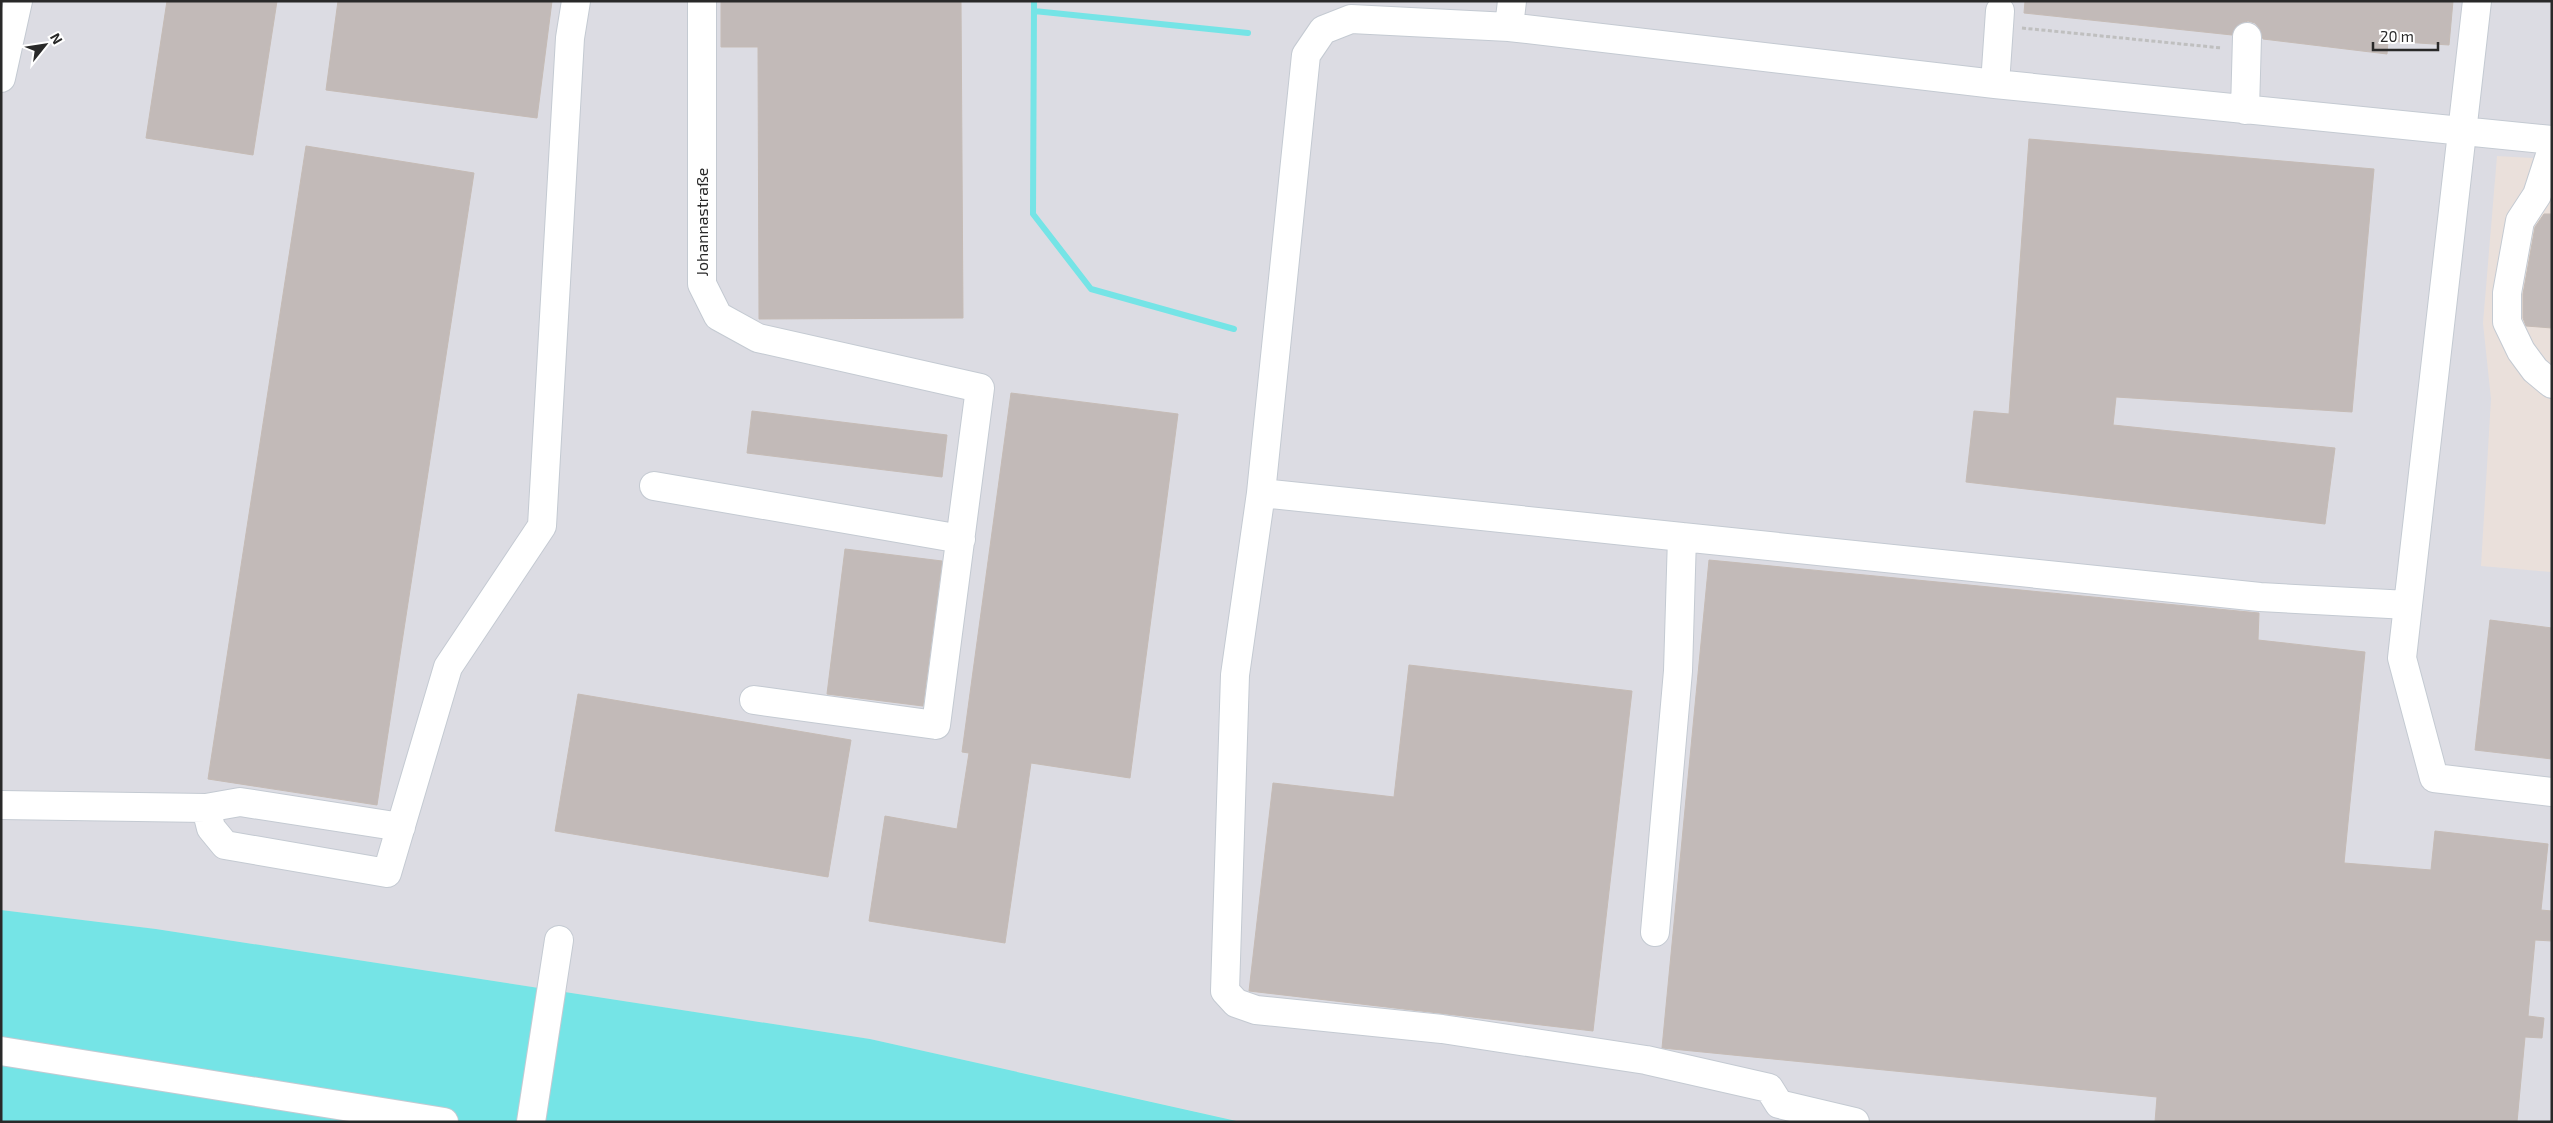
<svg xmlns="http://www.w3.org/2000/svg" width="2553" height="1123" font-family="'Exo 2',sans-serif">
<style>
.industrial{fill:#dcdce3}
.water{fill:#75e4e6}
.lines{fill:none;stroke-linecap:round;stroke-linejoin:round}
.stream{stroke:#75e4e6;stroke-width:6}
.building{fill:#c2bab8;stroke:#c5bbb5}
.minor-casing{stroke:#c4cad2;stroke-width:30}
.path{stroke:#bfbfbf;stroke-width:3;stroke-dasharray:4 2.5;stroke-linecap:butt}
.minor{stroke:#fff;stroke-width:28}
.labels{text-anchor:middle;stroke-width:4;stroke-linejoin:round;paint-order:stroke}
.street-label{font-size:16px;fill:#292929;stroke:#fff}
</style>
<rect width="100%" height="100%" fill="#eae0db"/>
<path class="industrial" d="M 1,1 L 2552,1 L 2552,159 L 2497,156 L 2483,323 L 2491,399 L 2481,566 L 2552,572 L 2552,1122 L 1242,1122 L 870,1039 L 156,929 L 1,910 Z"/>
<path class="water" d="M 1,910 L 156,929 L 870,1039 L 1241,1122 L 1,1122 Z"/>
<g class="lines">
<path class="stream" d="M 1034,1 L 1033,214 L 1091,289 L 1234,329
M 1034,11 L 1248,33"/>
</g>
<path class="building" d="M 167,1 L 277,1 L 253,155 L 146,138 Z
M 338,1 L 552,1 L 537,118 L 326,90 Z
M 721,1 L 961,1 L 963,318 L 759,319 L 758,47 L 721,47 Z
M 2025,1 L 2453,1 L 2449,45 L 2388,41 L 2387,54 L 2263,39 L 2260,29 L 2255,23 L 2248,21 L 2239,24 L 2232,35 L 2024,13 Z
M 2029,139 L 2374,169 L 2352,412 L 2116,397 L 2113,425 L 2335,448 L 2325,524 L 1966,482 L 1974,411 L 2009,414 Z
M 306,146 L 474,173 L 377,805 L 208,779 Z
M 2544,214 L 2552,214 L 2552,328 L 2526,326 L 2523,318 L 2523,294 L 2535,227 Z
M 1011,393 L 1178,414 L 1130,778 L 1031,763 L 1005,943 L 869,921 L 885,816 L 957,829 L 969,753 L 962,752 Z
M 752,411 L 947,435 L 942,477 L 747,453 Z
M 845,549 L 942,561 L 923,706 L 827,694 Z
M 1709,560 L 2259,613 L 2258,640 L 2365,652 L 2344,863 L 2431,870 L 2435,831 L 2548,844 L 2541,910 L 2552,911 L 2552,941 L 2535,940 L 2528,1016 L 2544,1018 L 2542,1038 L 2525,1037 L 2517,1122 L 2155,1122 L 2157,1097 L 1662,1048 Z
M 2490,620 L 2552,628 L 2552,759 L 2475,750 Z
M 1409,665 L 1632,691 L 1593,1031 L 1249,991 L 1273,783 L 1394,797 Z
M 578,694 L 851,740 L 828,877 L 555,831 Z"/>
<g class="lines">
<g class="minor-casing">
<path id="minor" d="M 702,1 L 702,284 L 718,316 L 758,338 L 980,388 L 936,725 L 754,700
M 1512,1 L 1509,27 L 1995,84 L 2552,140
M 1,78 L 18,1
M 1995,84 L 2000,11
M 2245,110 L 2247,37
M 2552,149 L 2537,195 L 2520,221 L 2507,293 L 2507,322 L 2521,351 L 2535,370 L 2552,384
M 654,486 L 961,539
M 1261,493 L 1306,55 L 1323,30 L 1351,19 L 1509,27
M 1682,537 L 2260,597 L 2408,605 L 2477,1
M 2408,605 L 2402,658 L 2434,778 L 2552,792
M 1,805 L 206,808 L 240,802 L 401,827
M 206,808 L 211,828 L 225,845 L 387,873 L 448,667 L 542,526 L 570,38 L 576,1
M 1655,932 L 1678,671 L 1682,537 L 1261,493 L 1235,675 L 1225,991 L 1236,1003 L 1256,1010 L 1442,1029 L 1646,1060 L 1769,1088 L 1779,1104 L 1855,1122
M 1,1051 L 444,1122
M 531,1122 L 559,940"/>
</g>
<path class="path" d="M 2022,28 L 2222,48"/>
<use href="#minor" class="minor"/>
</g>
<g class="labels">
<g class="street-label">
<text transform="translate(702 222) rotate(-90)" y="6">Johannastraße</text>
</g>
</g>
<rect width="2553" height="1123" fill="none" stroke="#292929" stroke-width="5"/>
<g transform="translate(45 45) rotate(60)" stroke="#ffffff" stroke-width="4" paint-order="stroke">
<path d="M0-4L9 19L0 12L-9 19Z" fill="#292929"/>
<text y="-8" font-size="14" font-weight="bold" text-anchor="middle" fill="#292929">N</text>
</g>
<path d="M2373 42v8h65v-8" fill="none" stroke="#292929" stroke-width="2.5"/>
<text x="2380" y="42" font-size="15" fill="#292929" stroke="#ffffff" stroke-width="4" paint-order="stroke">20 m</text>
</svg>
